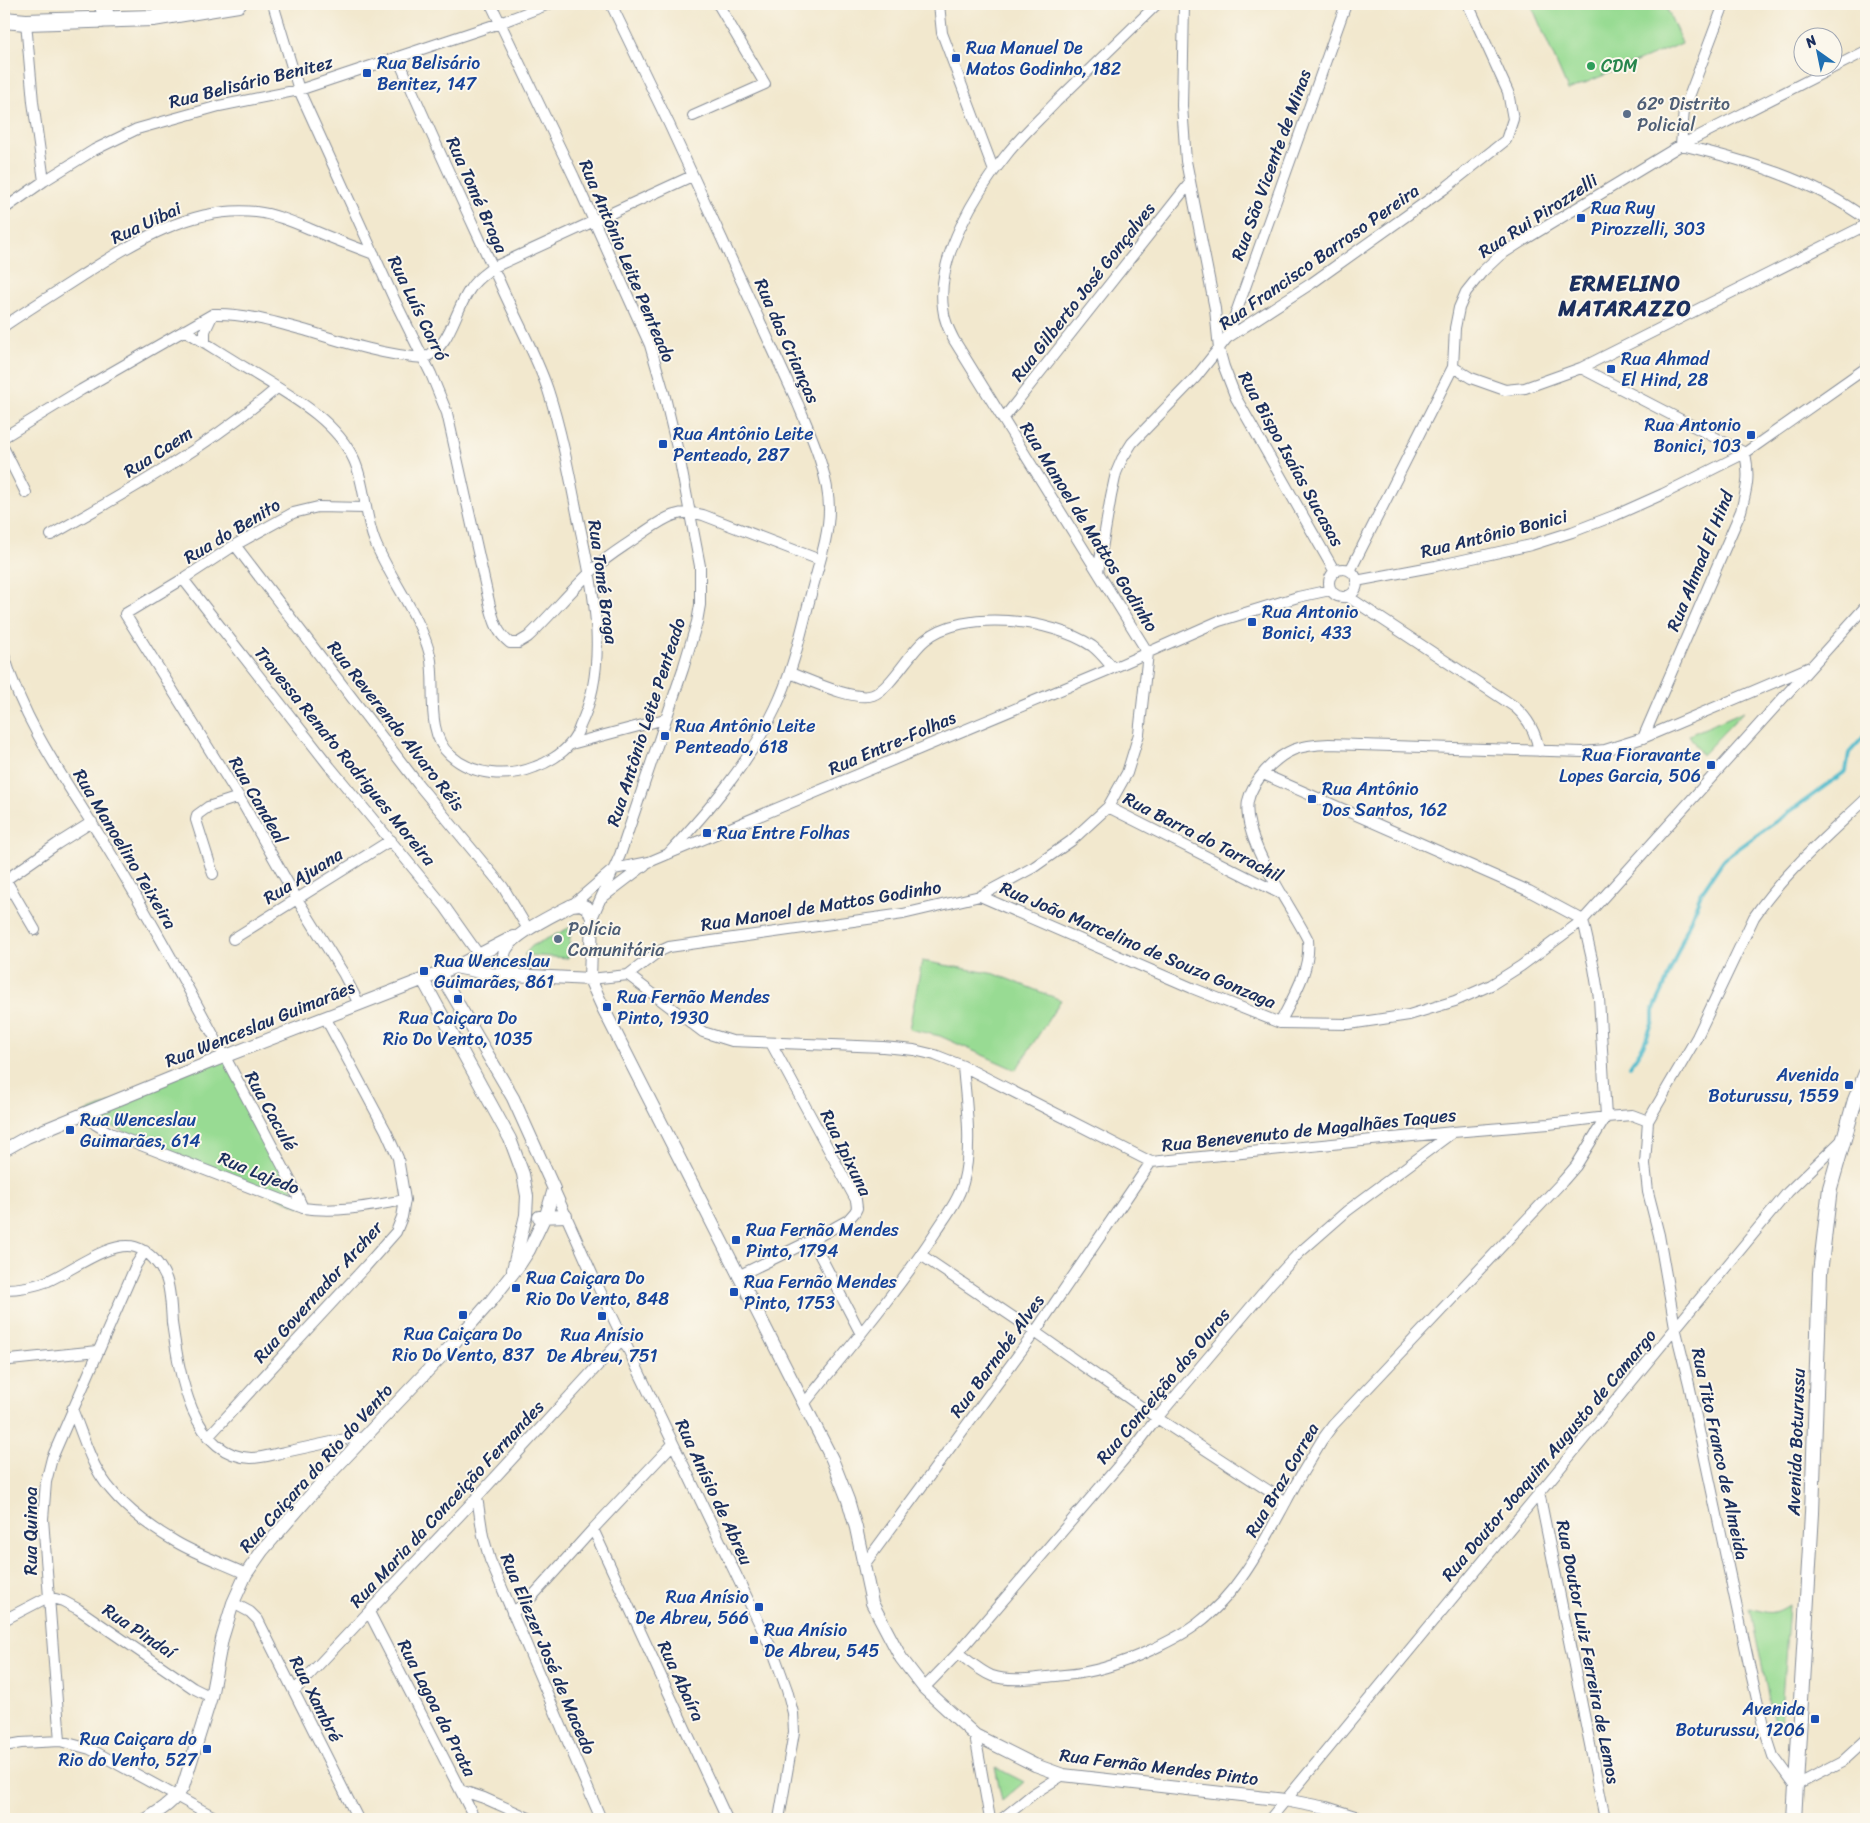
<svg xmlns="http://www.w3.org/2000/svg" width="1870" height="1823" font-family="Sriracha,sans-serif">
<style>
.green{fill:#98db93;stroke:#5a8578}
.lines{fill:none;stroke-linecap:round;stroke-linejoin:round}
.stream{stroke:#4fbacb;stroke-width:4}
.minor-casing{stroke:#868c96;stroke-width:12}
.tertiary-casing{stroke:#868c96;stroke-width:14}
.secondary-casing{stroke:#868c96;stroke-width:16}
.primary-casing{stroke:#868c96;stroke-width:18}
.minor{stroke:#fff;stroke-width:10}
.tertiary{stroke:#fff;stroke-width:12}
.secondary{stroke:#fff;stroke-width:14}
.primary{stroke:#fff;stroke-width:16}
.transit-dot{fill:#1a4fb4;stroke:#fbf7ec;stroke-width:2}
.leisure-dot{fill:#2e9e5b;stroke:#fbf7ec;stroke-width:2}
.service-dot{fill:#5c6f8a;stroke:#fbf7ec;stroke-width:2}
.labels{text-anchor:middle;stroke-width:4;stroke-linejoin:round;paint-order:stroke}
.transit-label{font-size:18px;fill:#164399;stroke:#fbf7ec;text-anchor:start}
.leisure-label{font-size:18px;fill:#27864d;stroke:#fbf7ec;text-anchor:start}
.street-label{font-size:18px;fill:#1b2f5e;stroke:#fbf7ec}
.service-label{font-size:18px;fill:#4e5e75;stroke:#fbf7ec;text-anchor:start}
.district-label{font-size:22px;font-weight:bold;letter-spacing:1px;fill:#1b2f5e;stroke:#fbf7ec}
</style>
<rect width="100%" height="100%" fill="#fbf7ec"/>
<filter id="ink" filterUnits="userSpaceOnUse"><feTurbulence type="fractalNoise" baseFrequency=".02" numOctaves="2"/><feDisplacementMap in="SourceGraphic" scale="10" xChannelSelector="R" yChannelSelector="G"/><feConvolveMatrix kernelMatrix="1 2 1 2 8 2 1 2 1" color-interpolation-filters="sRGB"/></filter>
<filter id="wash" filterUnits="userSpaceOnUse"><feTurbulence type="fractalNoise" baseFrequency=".0096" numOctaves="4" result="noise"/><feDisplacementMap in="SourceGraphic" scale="20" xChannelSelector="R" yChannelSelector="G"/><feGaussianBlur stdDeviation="1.12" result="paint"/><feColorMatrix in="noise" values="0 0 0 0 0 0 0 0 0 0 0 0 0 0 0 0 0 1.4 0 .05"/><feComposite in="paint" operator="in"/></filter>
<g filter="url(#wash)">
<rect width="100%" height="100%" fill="#f2e8ce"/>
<path class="green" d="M 1531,4 L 1665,4 L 1682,43 L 1568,90 Z
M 1744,711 L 1702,755 L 1689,735 Z
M 571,927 L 568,958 L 524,955 L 532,946 Z
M 922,961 L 995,974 L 1061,1000 L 1016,1070 L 940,1036 L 909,1029 Z
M 224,1057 L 303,1208 L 83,1114 Z
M 1789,1605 L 1780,1726 L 1774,1724 L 1750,1608 C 1768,1613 1772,1616 1789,1605 Z
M 995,1767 L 1024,1782 L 1002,1801 Z"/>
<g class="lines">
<path class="stream" d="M 1630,1066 L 1643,1046 L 1653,1022 L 1653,1011 L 1662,992 L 1701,893 L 1724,859 L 1846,771 L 1849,753 L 1866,734"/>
</g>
</g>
<g filter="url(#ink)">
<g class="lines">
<g class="minor-casing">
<path id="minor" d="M 273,4 L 299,90 L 395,301 L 431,374 L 447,413 L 490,606 C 494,621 497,633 510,643 L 518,643 L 528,637 C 552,614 572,589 596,567 C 609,555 625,546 640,535 C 661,521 677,507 703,515 L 820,560
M 491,4 L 574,177 L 650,345 L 664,393 L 679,456 L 700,566 L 700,605 L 697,622 L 683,669 L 620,855 L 592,918
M 611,4 L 669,124 L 798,404 C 811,435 829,475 829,509 C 829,537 818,566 811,594 C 801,632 793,672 775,709 C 749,763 709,810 668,854
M 939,4 L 942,33 L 994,171
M 1184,4 L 1182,106 L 1186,161 L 1215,309 L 1219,349 L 1224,367 L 1236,398 L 1335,572
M 1724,4 L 1684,110 L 1681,145 C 1744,160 1814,180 1866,219
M 26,22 L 33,102 L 44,181
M 693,116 L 765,84 L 718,4
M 4,209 L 44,181 L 94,150 L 137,129 L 219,106 L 299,90 L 500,23 L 549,4
M 4,326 C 29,309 55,293 81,276 C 133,243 191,205 256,212 C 274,214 293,222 310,229 C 331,238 352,246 374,254
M 184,330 C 206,343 227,357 249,370 C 287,394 335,418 354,460 C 366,486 364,515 375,542 C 390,579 420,615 430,655 C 437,685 424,732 450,755 C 473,776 508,778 535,767 C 547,763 562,754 570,744 C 575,739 578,732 580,726 C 612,660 591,580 577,513 C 569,472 561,430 548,390 C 535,352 515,318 499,281 C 465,207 430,133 398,58
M 1227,338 L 1346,4
M 205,343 L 205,331 L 213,314
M 1453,367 L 1471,378 L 1505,390 L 1525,388 L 1581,368 L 1866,225
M 1581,368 L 1745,453 C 1750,476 1747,488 1741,511 L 1643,738
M 1003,419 L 1189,184
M 4,437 L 81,390 L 213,314 C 244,313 274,322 304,330 C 343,342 382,355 424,358 C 451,346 454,312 470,289 C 475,280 484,274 492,268 L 692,176
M 4,449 L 26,493
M 51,535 C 129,491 209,446 277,388
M 235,545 L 418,784 L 503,887 L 528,929
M1329 583a14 14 0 1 1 28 0a14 14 0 1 1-28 0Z
M 1350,571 L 1453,367 L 1455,328 L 1459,308 L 1466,292 L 1482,272 L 1499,256 L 1524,240 L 1681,145 L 1866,51
M 1098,572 L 1111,496 L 1116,473 L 1122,459 L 1132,443 L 1196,377 L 1227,338 L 1312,283 L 1444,189 L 1506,140 L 1513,119 L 1508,92 L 1468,4
M 183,579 L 330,767 L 445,907 L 479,955
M 1356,581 L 1436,566 L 1531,545 L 1572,532 L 1616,515 L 1663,494 L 1745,453 L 1866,368
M 1347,596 L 1515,707 C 1529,719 1536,733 1539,751
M 4,655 C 27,733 77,796 117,864 C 179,967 234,1074 290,1180 L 303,1208
M 790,673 C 809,680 855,702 873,695 C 891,688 909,653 925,640 C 963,608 1053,619 1092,646 C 1100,652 1106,660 1113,668
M 571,744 L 665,719
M 1263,774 L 1529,891 L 1583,920
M 1108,807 L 1283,895
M 213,874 L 196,820 L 197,815 L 208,807 L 239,797
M 4,877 L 35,930
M 4,881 L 57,844 L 92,822
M 980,896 L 1192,988 L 1280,1023 L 1349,1024 L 1409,1015 L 1455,1001 L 1491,985 L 1521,966 L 1583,920 L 1866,606
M 603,897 L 645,865
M 572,905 L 614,869 L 649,862 L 668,854 L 1113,668 L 1219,621 L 1298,597 L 1330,590
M 233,939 L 391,840
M 628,975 L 703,1032 L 732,1041 L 883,1047 L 914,1050 L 935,1055 L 963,1066 L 1151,1162 L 1453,1132 L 1549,1124 L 1606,1117 L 1632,1115 L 1648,1121
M 590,979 L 628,975 L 658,952 L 669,947 L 903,914 L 980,896 L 1034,867 L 1071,841 L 1108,807 L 1127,773 L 1139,734 L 1148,653 L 954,340 C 949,330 944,320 943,308 C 936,258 976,192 1007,154 C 1022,135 1040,119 1056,102 C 1090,69 1124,36 1157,4
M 359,1004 L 343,973 L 297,899 L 239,797 L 125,614 L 183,579 L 235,545 L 293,513 L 318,507 L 365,508
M 1280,1023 C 1293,997 1311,970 1308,940 C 1291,905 1241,840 1248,801 C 1250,791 1258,779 1265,771 C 1285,749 1300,745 1329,744 L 1583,752 L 1605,750 L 1643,738 L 1810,667
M 83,1114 L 95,1124 L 110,1133 L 303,1208 C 337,1213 371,1206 405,1200
M 1648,1121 L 1645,1164 L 1648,1192 L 1659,1235 L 1675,1327 L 1689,1384 L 1750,1669 L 1763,1725 L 1773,1756 L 1795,1786 L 1843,1761 L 1866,1740
M 1648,1121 L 1697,1037 L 1754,917 C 1785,872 1827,836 1866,799
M 554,1189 L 593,1276 L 774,1654 L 787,1690 L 793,1713 L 794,1732 L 779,1819
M 812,1240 L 861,1334
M 921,1255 L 1035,1332 L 1157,1418 L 1286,1502
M 738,1276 L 812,1240 L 848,1220 L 855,1212 L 857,1208 L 856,1200 L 771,1043
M 4,1289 C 18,1289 35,1286 48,1281 C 71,1271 111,1240 135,1247 C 149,1251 160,1264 166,1278 C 171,1291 171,1309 172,1323 C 179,1370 190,1455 251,1458 C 262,1458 274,1454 285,1452 C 308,1447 332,1442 355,1437 L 364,1439
M 4,1362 L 10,1360 L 98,1351
M 804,1404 C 849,1348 896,1293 935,1233 C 945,1217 958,1201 963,1183 C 973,1146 966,1104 963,1066
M 72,1409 C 80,1428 86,1448 95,1466 C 112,1499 145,1524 176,1542 C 198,1555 223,1563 246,1574
M 208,1437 L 366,1266 L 396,1232 L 402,1217 L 405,1200 L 398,1158 L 386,1131 L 325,1017
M 1539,1492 L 1605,1819
M 477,1497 L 483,1536 L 490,1560 L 601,1819
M 593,1529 L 727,1819
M 864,1565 L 1035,1332 L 1151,1162
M 233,1603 L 250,1612 L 258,1620 L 358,1819
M 369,1612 L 475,1819
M 512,1613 L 530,1599 L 593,1529 L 673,1444
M 4,1620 L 48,1597 L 63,1601 L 78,1609 L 193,1688 L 211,1697
M 958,1653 C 969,1661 980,1671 992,1676 C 1012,1683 1044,1677 1064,1675 C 1095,1673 1123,1663 1151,1650 C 1167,1642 1183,1635 1197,1624 C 1238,1594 1262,1546 1286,1502 C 1297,1481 1310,1460 1322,1440 L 1333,1425 L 1563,1181 L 1576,1166 L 1606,1117 L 1599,998 L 1594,968 L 1583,920
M 924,1688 L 958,1653 L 1138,1443 L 1157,1418 L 1272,1282 L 1298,1254 L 1347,1211 L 1452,1133
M 294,1691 L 477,1497 L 623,1338
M 975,1735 L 990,1819
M 60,1741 L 43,1519 L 46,1482 L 52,1458 L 136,1265 L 145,1251
M 4,1746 L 21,1743 L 60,1741 L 90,1749 L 218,1819
M 460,1790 L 484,1798 L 531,1819
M 1002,1819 L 1033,1794 L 1063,1775
M 1270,1819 L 1788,1192 L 1845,1137"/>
</g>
<g class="tertiary-casing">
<path id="tertiary" d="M 455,967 L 491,974 L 590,979
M 518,975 C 512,971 505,966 504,958 C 501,938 558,913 572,905 L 580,904 L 588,908 L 592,918 L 590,979 L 604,1010 L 832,1459 L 848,1500 L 856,1528 L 872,1603 L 901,1658 L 924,1688 L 975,1735 L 1035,1765 L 1063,1775 L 1285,1800 L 1326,1808 L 1361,1819
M 423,980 L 510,1139 L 523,1174 L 527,1196 L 526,1215 L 513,1270
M 4,1150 L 27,1137 L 83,1114 L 208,1063 L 455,967 L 513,937
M 539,1217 L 566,1216
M 147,1819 C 161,1810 174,1802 183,1787 L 211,1697 L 222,1639 L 233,1603 L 246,1574 L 262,1551 L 323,1481 L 453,1344 L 491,1301 L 520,1264 L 529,1250 L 547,1212 L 554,1189 L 513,1098 L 440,973"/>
</g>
<g class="secondary-casing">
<path id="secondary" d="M 1794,1819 L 1812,1513 L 1820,1273 L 1830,1188 L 1855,1100 L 1866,1073"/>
</g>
<g class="primary-casing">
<path id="primary" d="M 102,4 L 105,12 L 102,20
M 4,20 L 26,22 L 153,18 L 238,4"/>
</g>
<use href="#minor" class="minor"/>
<use href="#tertiary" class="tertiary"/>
<use href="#secondary" class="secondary"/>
<use href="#primary" class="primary"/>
</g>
</g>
<g class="transit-dot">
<rect x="951" y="53" width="10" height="10" rx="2.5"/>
<rect x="362" y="68" width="10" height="10" rx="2.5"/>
<rect x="1576" y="213" width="10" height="10" rx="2.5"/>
<rect x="1606" y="364" width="10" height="10" rx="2.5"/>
<rect x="1746" y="430" width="10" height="10" rx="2.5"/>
<rect x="658" y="439" width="10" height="10" rx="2.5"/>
<rect x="1247" y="617" width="10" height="10" rx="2.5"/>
<rect x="660" y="731" width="10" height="10" rx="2.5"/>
<rect x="1706" y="760" width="10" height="10" rx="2.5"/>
<rect x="1307" y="794" width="10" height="10" rx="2.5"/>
<rect x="702" y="828" width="10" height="10" rx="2.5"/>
<rect x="419" y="966" width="10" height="10" rx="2.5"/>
<rect x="453" y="994" width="10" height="10" rx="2.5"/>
<rect x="602" y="1002" width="10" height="10" rx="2.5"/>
<rect x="1844" y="1080" width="10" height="10" rx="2.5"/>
<rect x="65" y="1125" width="10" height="10" rx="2.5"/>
<rect x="731" y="1235" width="10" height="10" rx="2.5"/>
<rect x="511" y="1283" width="10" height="10" rx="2.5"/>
<rect x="729" y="1287" width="10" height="10" rx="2.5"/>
<rect x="458" y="1310" width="10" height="10" rx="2.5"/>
<rect x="597" y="1311" width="10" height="10" rx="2.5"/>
<rect x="754" y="1602" width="10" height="10" rx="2.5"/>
<rect x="749" y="1635" width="10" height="10" rx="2.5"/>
<rect x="1810" y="1714" width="10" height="10" rx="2.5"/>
<rect x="202" y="1744" width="10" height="10" rx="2.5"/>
</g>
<circle class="leisure-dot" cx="1591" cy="66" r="5"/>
<g class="service-dot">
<circle cx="1627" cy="114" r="5"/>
<circle cx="558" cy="939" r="5"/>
</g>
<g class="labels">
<g class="transit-label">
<text x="966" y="54">Rua Manuel De<tspan x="966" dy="21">Matos Godinho, 182</tspan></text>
<text x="377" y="69">Rua Belisário<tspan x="377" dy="21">Benitez, 147</tspan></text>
<text x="1591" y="214">Rua Ruy<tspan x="1591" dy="21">Pirozzelli, 303</tspan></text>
<text x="1621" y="365">Rua Ahmad<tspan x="1621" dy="21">El Hind, 28</tspan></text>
<text x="1741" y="431" text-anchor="end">Rua Antonio<tspan x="1741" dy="21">Bonici, 103</tspan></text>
<text x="673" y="440">Rua Antônio Leite<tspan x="673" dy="21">Penteado, 287</tspan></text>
<text x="1262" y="618">Rua Antonio<tspan x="1262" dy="21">Bonici, 433</tspan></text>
<text x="675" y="732">Rua Antônio Leite<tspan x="675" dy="21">Penteado, 618</tspan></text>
<text x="1701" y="761" text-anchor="end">Rua Fioravante<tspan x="1701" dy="21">Lopes Garcia, 506</tspan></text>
<text x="1322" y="795">Rua Antônio<tspan x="1322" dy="21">Dos Santos, 162</tspan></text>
<text x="717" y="839">Rua Entre Folhas</text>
<text x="434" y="967">Rua Wenceslau<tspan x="434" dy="21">Guimarães, 861</tspan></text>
<text x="617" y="1003">Rua Fernão Mendes<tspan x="617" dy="21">Pinto, 1930</tspan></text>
<text x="458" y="1024" text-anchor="middle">Rua Caiçara Do<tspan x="458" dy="21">Rio Do Vento, 1035</tspan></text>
<text x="1839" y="1081" text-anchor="end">Avenida<tspan x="1839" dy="21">Boturussu, 1559</tspan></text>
<text x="80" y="1126">Rua Wenceslau<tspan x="80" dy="21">Guimarães, 614</tspan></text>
<text x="746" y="1236">Rua Fernão Mendes<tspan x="746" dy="21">Pinto, 1794</tspan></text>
<text x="526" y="1284">Rua Caiçara Do<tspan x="526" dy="21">Rio Do Vento, 848</tspan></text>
<text x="744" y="1288">Rua Fernão Mendes<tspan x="744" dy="21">Pinto, 1753</tspan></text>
<text x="463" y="1340" text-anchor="middle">Rua Caiçara Do<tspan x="463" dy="21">Rio Do Vento, 837</tspan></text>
<text x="602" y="1341" text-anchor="middle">Rua Anísio<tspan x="602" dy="21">De Abreu, 751</tspan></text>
<text x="749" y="1603" text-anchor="end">Rua Anísio<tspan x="749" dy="21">De Abreu, 566</tspan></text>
<text x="764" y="1636">Rua Anísio<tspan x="764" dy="21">De Abreu, 545</tspan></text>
<text x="1805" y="1715" text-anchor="end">Avenida<tspan x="1805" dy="21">Boturussu, 1206</tspan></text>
<text x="197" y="1745" text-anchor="end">Rua Caiçara do<tspan x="197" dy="21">Rio do Vento, 527</tspan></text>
</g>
<g class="leisure-label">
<text x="1601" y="72">CDM</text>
</g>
<g class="street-label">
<text transform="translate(251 82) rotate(-14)" y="6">Rua Belisário Benitez</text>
<text transform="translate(1271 165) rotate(-70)" y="6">Rua São Vicente de Minas</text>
<text transform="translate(477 195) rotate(66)" y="6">Rua Tomé Braga</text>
<text transform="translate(1538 216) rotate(-33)" y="6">Rua Rui Pirozzelli</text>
<text transform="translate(146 223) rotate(-25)" y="6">Rua Uibai</text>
<text transform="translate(1319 257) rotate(-35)" y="6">Rua Francisco Barroso Pereira</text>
<text transform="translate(627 261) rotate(67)" y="6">Rua Antônio Leite Penteado</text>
<text transform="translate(1083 292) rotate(-52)" y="6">Rua Gilberto José Gonçalves</text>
<text transform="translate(418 308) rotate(64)" y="6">Rua Luís Corró</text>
<text transform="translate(787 341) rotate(66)" y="6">Rua das Crianças</text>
<text transform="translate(158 452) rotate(-33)" y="6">Rua Caem</text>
<text transform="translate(1291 459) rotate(61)" y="6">Rua Bispo Isaías Sucasas</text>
<text transform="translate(1089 527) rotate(58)" y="6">Rua Manoel de Mattos Godinho</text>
<text transform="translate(232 531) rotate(-31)" y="6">Rua do Benito</text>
<text transform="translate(1494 534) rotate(-14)" y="6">Rua Antônio Bonici</text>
<text transform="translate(1700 561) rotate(-68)" y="6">Rua Ahmad El Hind</text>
<text transform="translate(603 582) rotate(82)" y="6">Rua Tomé Braga</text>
<text transform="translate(646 722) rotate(-72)" y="6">Rua Antônio Leite Penteado</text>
<text transform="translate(396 726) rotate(52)" y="6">Rua Reverendo Alvaro Réis</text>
<text transform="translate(892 743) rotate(-23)" y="6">Rua Entre-Folhas</text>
<text transform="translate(345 756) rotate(51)" y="6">Travessa Renato Rodrigues Moreira</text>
<text transform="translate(258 800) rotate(60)" y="6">Rua Candeal</text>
<text transform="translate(1203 837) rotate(27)" y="6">Rua Barra do Tarrachil</text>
<text transform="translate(125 849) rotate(59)" y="6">Rua Manoelino Teixeira</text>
<text transform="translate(303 876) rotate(-32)" y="6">Rua Ajuana</text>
<text transform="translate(821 906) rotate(-9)" y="6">Rua Manoel de Mattos Godinho</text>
<text transform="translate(1138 945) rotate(23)" y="6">Rua João Marcelino de Souza Gonzaga</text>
<text transform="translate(260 1024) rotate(-22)" y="6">Rua Wenceslau Guimarães</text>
<text transform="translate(271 1111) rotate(61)" y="6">Rua Caculé</text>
<text transform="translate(1309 1130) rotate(-6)" y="6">Rua Benevenuto de Magalhães Taques</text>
<text transform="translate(846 1153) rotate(64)" y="6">Rua Ipixuna</text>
<text transform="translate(259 1173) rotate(22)" y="6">Rua Lajedo</text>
<text transform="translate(318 1292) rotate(-48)" y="6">Rua Governador Archer</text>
<text transform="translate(997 1356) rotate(-54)" y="6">Rua Barnabé Alves</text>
<text transform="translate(1163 1386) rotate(-50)" y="6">Rua Conceição dos Ouros</text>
<text transform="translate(1796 1442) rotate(-88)" y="6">Avenida Boturussu</text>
<text transform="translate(1720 1454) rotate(78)" y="6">Rua Tito Franco de Almeida</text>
<text transform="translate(1549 1455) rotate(-50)" y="6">Rua Doutor Joaquim Augusto de Camargo</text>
<text transform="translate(316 1468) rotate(-48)" y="6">Rua Caiçara do Rio do Vento</text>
<text transform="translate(1282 1480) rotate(-60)" y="6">Rua Braz Correa</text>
<text transform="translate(714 1492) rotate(65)" y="6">Rua Anísio de Abreu</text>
<text transform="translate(447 1504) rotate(-47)" y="6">Rua Maria da Conceição Fernandes</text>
<text transform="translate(31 1531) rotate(-90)" y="6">Rua Quinoa</text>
<text transform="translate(139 1631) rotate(34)" y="6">Rua Pindaí</text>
<text transform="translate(1588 1652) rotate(79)" y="6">Rua Doutor Luiz Ferreira de Lemos</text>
<text transform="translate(548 1654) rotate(67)" y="6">Rua Eliezer José de Macedo</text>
<text transform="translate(681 1681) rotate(65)" y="6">Rua Abaíra</text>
<text transform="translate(316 1699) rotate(63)" y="6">Rua Xambré</text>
<text transform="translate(437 1708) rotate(63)" y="6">Rua Lagoa da Prata</text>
<text transform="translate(1159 1767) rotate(7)" y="6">Rua Fernão Mendes Pinto</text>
</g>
<g class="service-label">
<text x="1637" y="110">62º Distrito<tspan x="1637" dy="21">Policial</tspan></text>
<text x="568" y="935">Polícia<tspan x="568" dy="21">Comunitária</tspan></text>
</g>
<g class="district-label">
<text x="1625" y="291">ERMELINO<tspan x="1625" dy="25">MATARAZZO</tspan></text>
</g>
</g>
<rect width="1870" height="1823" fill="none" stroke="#fbf7ec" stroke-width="20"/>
<g transform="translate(1818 52) rotate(327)"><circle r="24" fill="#fbf7ec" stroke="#a1a7b3"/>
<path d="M0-4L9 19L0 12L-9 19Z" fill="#1f6fb2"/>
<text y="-8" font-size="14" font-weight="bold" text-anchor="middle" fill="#1b2f5e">N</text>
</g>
</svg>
